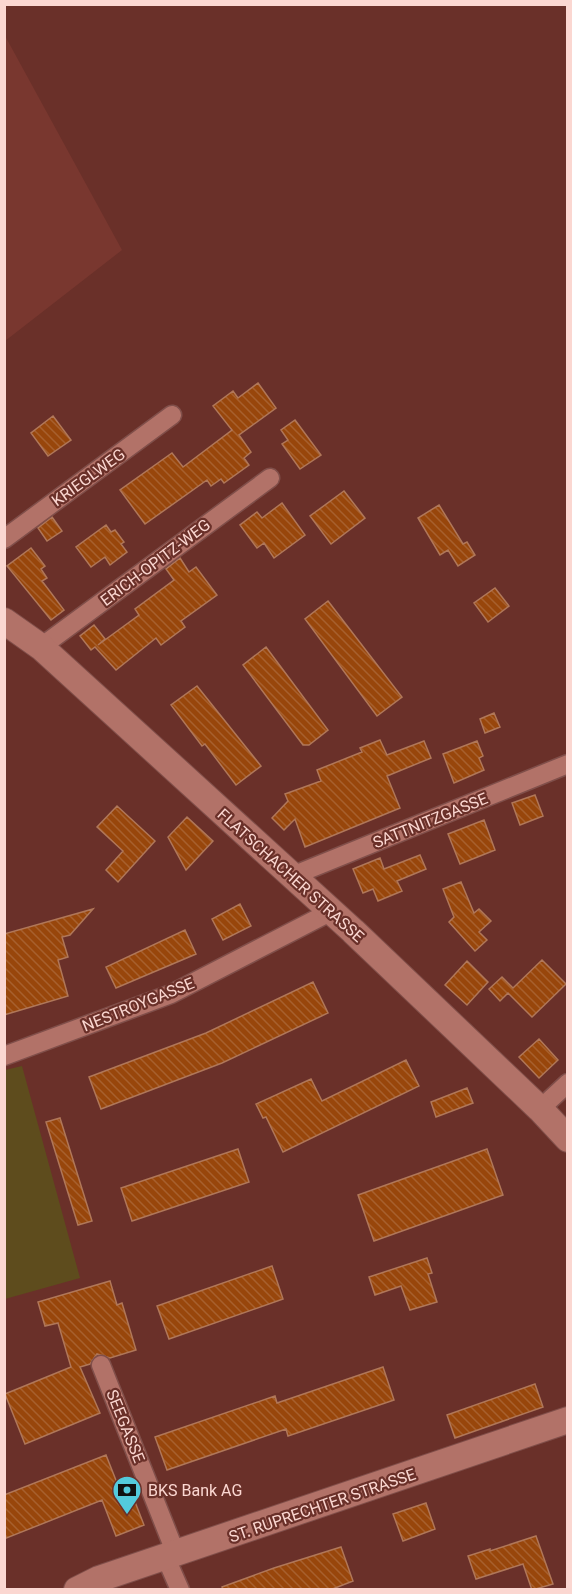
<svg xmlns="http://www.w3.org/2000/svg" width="572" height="1594" font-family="Roboto,sans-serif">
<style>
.built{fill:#79372f}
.pitch{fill:#5e4c1d}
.building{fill:url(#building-back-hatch);stroke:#b07759;stroke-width:1.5}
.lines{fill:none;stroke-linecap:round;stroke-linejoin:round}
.street-casing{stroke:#804f4a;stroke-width:21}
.secondary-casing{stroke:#804f4a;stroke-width:28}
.street{stroke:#b27268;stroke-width:18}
.secondary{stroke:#b27268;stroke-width:26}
.labels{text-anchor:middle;stroke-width:4.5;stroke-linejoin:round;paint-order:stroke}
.street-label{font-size:16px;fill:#fbd7d1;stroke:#6a3029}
.poi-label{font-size:16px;fill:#fbd7d1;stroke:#6a3029;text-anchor:start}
</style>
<defs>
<pattern id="building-back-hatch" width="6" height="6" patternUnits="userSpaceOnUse" patternTransform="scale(1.5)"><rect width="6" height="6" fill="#98460b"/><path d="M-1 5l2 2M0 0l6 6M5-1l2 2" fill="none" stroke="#a7602e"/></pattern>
</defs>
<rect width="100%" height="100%" fill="#6a3029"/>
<path class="built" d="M 4,34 L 122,250 L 5,341 L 4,341 Z"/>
<path class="pitch" d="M 22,1066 L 80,1278 L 5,1299 L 5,1070 Z"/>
<path class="building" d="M 258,383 L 276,408 L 239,435 L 251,452 L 244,458 L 249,465 L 224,483 L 221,479 L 211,486 L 207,480 L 145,524 L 120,490 L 172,453 L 183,467 L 232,430 L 213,406 L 233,391 L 238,398 Z
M 53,416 L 71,440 L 48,456 L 31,433 Z
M 295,420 L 321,455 L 300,469 L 282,444 L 288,440 L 281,430 Z
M 344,491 L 365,518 L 331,544 L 310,516 Z
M 282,503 L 305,535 L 274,558 L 264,543 L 257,548 L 240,525 L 257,512 L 262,518 Z
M 439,505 L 463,544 L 467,542 L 475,555 L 458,566 L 448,550 L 440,555 L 418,518 Z
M 52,517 L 62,531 L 47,541 L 38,528 Z
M 106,525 L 111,532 L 115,530 L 124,542 L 121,544 L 127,552 L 110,565 L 105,557 L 91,567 L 76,547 Z
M 31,548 L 45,566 L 41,569 L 47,578 L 42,581 L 64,610 L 51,620 L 7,566 Z
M 180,558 L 189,572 L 196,567 L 217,595 L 181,621 L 185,627 L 161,645 L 156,638 L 116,670 L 95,647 L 91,650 L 80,636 L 94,625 L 105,639 L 98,645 L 139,615 L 135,609 L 174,580 L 166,569 Z
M 495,588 L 509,606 L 488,622 L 474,603 Z
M 328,601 L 402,697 L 377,716 L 305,619 Z
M 266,647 L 328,730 L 309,745 L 303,745 L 243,665 Z
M 197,686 L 261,766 L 236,785 L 205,744 L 202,746 L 171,705 Z
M 494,713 L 500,727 L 485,733 L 480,719 Z
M 380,740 L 387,755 L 424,741 L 431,758 L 387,776 L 400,808 L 305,847 L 295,819 L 284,830 L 272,818 L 288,801 L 285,794 L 321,781 L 317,770 L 362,752 L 360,748 Z
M 477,741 L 483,756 L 479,758 L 484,770 L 454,783 L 443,754 Z
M 535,795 L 543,816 L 520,825 L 512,803 Z
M 117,806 L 155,841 L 118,882 L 106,870 L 123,851 L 97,827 Z
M 187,817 L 213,841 L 186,870 L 168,837 Z
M 484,820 L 495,850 L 460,864 L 448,834 Z
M 420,855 L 426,869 L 397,881 L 402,891 L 378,901 L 373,889 L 363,893 L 353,869 L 380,858 L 384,869 Z
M 461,882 L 474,913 L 479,909 L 491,921 L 479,932 L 487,940 L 475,951 L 449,922 L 454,917 L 443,889 Z
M 240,904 L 251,926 L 223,940 L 212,919 Z
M 93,909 L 70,935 L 62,937 L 68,957 L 58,960 L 68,996 L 4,1015 L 4,934 Z
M 185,930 L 196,954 L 116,988 L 106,967 Z
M 542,960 L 566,984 L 532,1017 L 508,993 L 500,1001 L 489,989 L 502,977 L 513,988 Z
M 467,961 L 488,982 L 467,1005 L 445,985 Z
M 313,982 L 328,1013 L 222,1063 L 101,1109 L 89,1077 L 206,1033 Z
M 539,1039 L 558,1060 L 539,1078 L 519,1057 Z
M 406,1060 L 419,1086 L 283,1152 L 266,1117 L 263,1118 L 256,1104 L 311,1079 L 322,1101 Z
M 467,1088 L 473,1103 L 436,1117 L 431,1102 Z
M 60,1118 L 92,1221 L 78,1225 L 46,1122 Z
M 238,1149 L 249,1182 L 132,1221 L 121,1188 Z
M 487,1149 L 503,1195 L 374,1241 L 358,1195 Z
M 427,1258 L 432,1273 L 428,1274 L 437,1302 L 410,1310 L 401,1286 L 375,1295 L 369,1277 Z
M 272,1266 L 283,1299 L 169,1339 L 157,1306 Z
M 110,1281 L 117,1305 L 122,1303 L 136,1350 L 110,1358 L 97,1354 L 90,1364 L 80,1367 L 100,1413 L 25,1444 L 5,1394 L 71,1367 L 58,1323 L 45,1326 L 38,1302 Z
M 383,1367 L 394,1400 L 288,1436 L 286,1429 L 167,1470 L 155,1437 L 275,1396 L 277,1403 Z
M 535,1384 L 543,1407 L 455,1438 L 447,1415 Z
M 106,1455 L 121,1493 L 130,1489 L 144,1525 L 116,1536 L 102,1500 L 4,1539 L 4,1495 Z
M 426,1503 L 435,1529 L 403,1541 L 393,1514 Z
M 536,1536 L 553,1584 L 532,1590 L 523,1564 L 476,1579 L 468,1556 L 490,1549 L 490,1551 Z
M 341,1547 L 353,1581 L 330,1590 L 223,1590 L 222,1587 L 274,1568 Z"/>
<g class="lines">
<g class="street-casing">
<path id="street" d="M 4,539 L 172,415
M 41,647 L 270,478
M 292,876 L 568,764
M 4,1056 L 171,994 L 332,911
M 540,1109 L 568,1083
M 101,1365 L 176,1554
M 166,1558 L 180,1590"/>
</g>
<g class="secondary-casing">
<path id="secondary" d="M 4,621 L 41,647 L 353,931 L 540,1109 L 568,1139
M 77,1590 L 99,1579 L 568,1420"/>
</g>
<use href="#street" class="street"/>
<use href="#secondary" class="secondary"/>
</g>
<defs>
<g id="bank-pin" transform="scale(1.5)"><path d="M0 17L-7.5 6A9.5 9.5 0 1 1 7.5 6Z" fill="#53cadc" stroke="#6a3029"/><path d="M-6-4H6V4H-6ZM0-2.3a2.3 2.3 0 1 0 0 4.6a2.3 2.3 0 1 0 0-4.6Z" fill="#111"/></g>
</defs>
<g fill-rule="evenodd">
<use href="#bank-pin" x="127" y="1490"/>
</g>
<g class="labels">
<g class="street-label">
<text transform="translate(88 477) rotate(-36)" y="6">KRIEGLWEG</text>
<text transform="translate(155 562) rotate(-37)" y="6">ERICH-OPITZ-WEG</text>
<text transform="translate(430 820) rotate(-22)" y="6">SATTNITZGASSE</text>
<text transform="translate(291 875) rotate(42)" y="6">FLATSCHACHER STRASSE</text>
<text transform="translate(138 1004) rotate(-22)" y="6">NESTROYGASSE</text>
<text transform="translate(126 1426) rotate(68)" y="6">SEEGASSE</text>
<text transform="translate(322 1505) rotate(-19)" y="6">ST. RUPRECHTER STRASSE</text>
</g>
<g class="poi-label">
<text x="148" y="1496">BKS Bank AG</text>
</g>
</g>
<rect width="572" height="1594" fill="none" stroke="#fbd7d1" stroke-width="12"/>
</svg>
